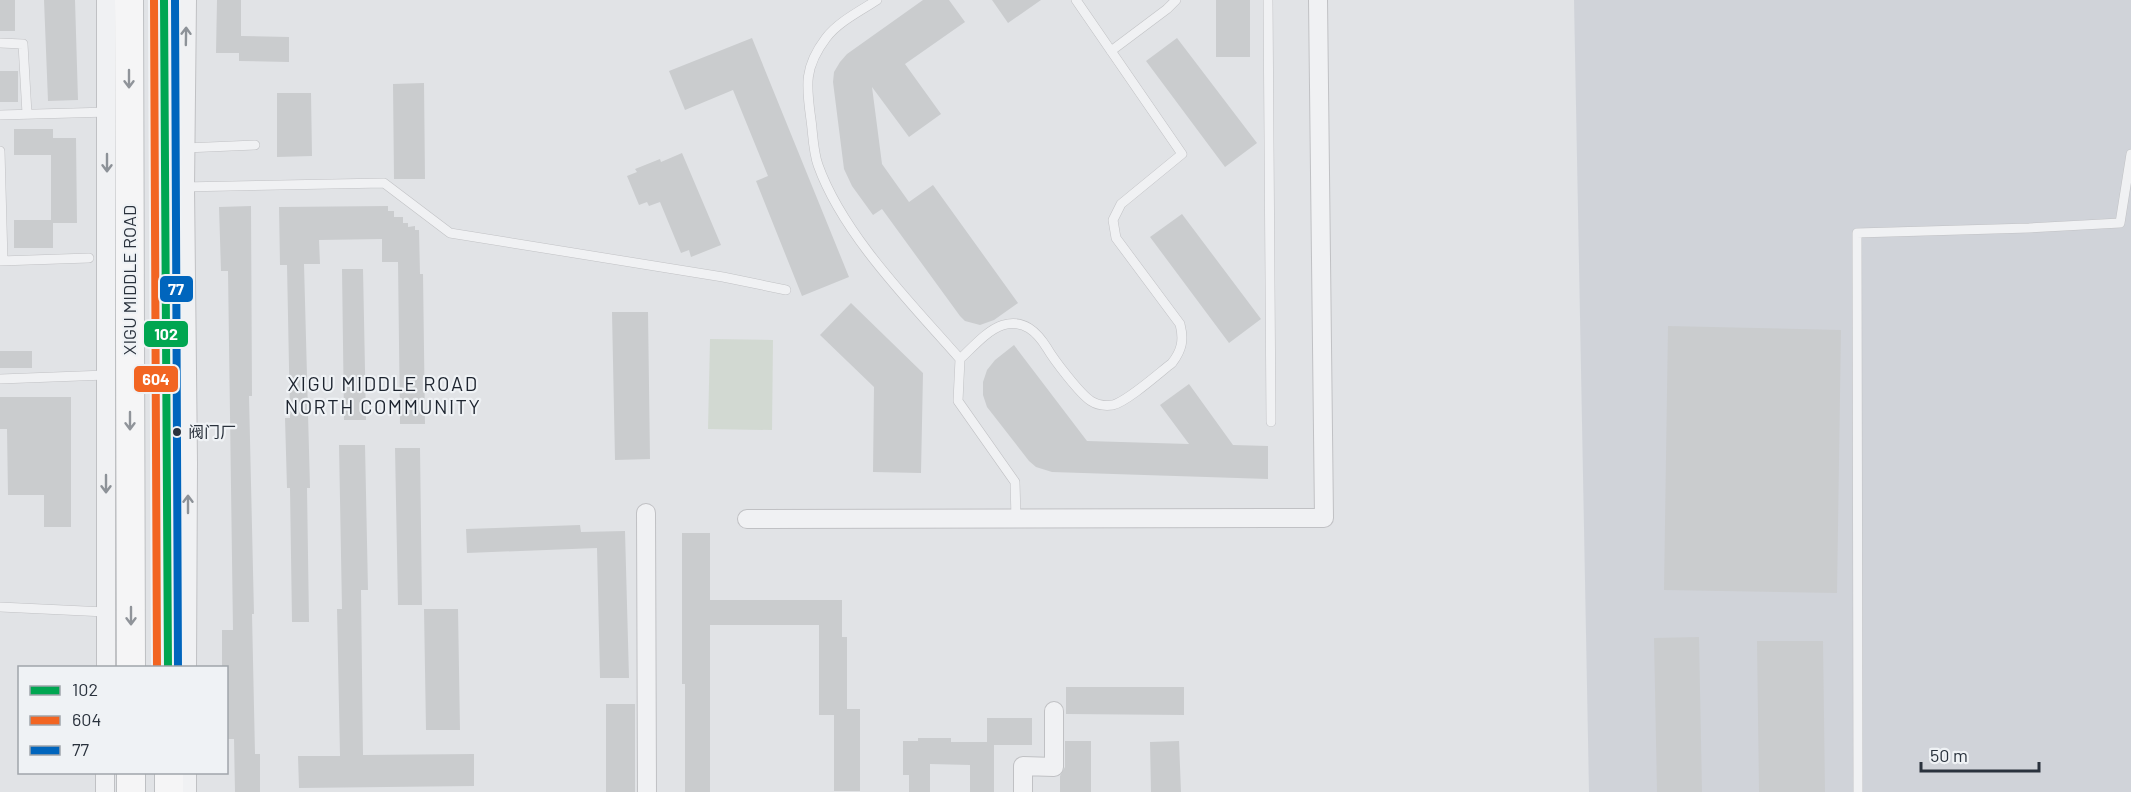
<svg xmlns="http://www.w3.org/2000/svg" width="2131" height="792" font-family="Barlow,'Noto Sans SC',sans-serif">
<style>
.built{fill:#d0d3d9}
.green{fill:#d2d9d2}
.building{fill:#caccce}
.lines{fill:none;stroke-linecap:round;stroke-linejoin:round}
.service-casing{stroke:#c0c1c4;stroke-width:10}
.minor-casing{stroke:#c0c1c4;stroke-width:20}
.primary-casing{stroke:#bec0c3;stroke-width:30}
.service{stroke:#f0f1f3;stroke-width:9}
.minor{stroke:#f0f1f3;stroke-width:18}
.primary{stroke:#f5f5f6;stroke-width:28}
.bus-1-casing{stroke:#eff2f5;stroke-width:12}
.bus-2-casing{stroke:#eff2f5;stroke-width:12}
.bus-3-casing{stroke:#eff2f5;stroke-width:12}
.bus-1{stroke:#00a651;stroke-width:8}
.bus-2{stroke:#f26522;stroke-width:8}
.bus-3{stroke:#0065bd;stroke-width:8}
.oneway{stroke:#8d9298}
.oneway2{stroke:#90949a}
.bus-dot{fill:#2a323d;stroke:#eff2f5;stroke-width:2}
.labels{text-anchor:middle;stroke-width:4.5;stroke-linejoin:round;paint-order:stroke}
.bus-label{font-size:16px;fill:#2a323d;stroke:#eff2f5;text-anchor:start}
.street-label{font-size:18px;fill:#2a323d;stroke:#eff2f5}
.neighbourhood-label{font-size:20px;letter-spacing:1.5px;fill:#1c232e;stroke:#eff2f5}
.line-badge{stroke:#eff2f5;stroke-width:2}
.badge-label{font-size:16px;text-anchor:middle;font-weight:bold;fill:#fff}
</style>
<rect width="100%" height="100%" fill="#e1e3e6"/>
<path class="built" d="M 1574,0 L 2131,0 L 2131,792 L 1589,792 Z"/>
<path class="green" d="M 710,339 L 773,340 L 772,430 L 708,429 Z"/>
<path class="building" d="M 0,0 L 15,0 L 15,31 L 0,31 Z
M 44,0 L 75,0 L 78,100 L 48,101 Z
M 217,0 L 241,0 L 241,36 L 289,37 L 289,62 L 239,61 L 239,53 L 216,53 Z
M 923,0 L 949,0 L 965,22 L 905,64 L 941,114 L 909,137 L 872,87 L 882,164 L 909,202 L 933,185 L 1018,303 L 994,320 L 980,325 L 965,321 L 960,316 L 882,209 L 873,215 L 852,186 L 844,169 L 833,82 L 834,72 L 840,62 L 847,54 Z
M 992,0 L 1041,0 L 1008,23 Z
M 1216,0 L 1250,0 L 1250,57 L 1216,57 Z
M 752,38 L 849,277 L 802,296 L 756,181 L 768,176 L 733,90 L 685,110 L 669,71 Z
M 1177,38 L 1257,143 L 1225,167 L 1146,61 Z
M 0,71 L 18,71 L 18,102 L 0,102 Z
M 424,83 L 425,179 L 394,179 L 393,84 Z
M 277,93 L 311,93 L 312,156 L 277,157 Z
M 14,129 L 53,129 L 53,138 L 76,138 L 77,223 L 53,223 L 53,248 L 14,248 L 14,220 L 51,220 L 51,155 L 14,155 Z
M 682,153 L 721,245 L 691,257 L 689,250 L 681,253 L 660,202 L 649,206 L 647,202 L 639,205 L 627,176 L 637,172 L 635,169 L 660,159 L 661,162 Z
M 251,206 L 252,396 L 249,396 L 254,614 L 252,614 L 255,754 L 260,754 L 260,792 L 235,792 L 234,739 L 228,739 L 226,666 L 222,666 L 222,630 L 233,630 L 228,271 L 221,271 L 219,207 Z
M 388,206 L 388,211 L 394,211 L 394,217 L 403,217 L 403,223 L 408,223 L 408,227 L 415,226 L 415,230 L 419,230 L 420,274 L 423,274 L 425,424 L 400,424 L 398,262 L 382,262 L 382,239 L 319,240 L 320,264 L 304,264 L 310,488 L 307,488 L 309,622 L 292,622 L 290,488 L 287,488 L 285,418 L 290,418 L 287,265 L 280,265 L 279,207 Z
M 1182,214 L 1261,319 L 1229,343 L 1150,237 Z
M 342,269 L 363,269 L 366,420 L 344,420 Z
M 851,303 L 923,373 L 921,473 L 873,472 L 874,387 L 820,335 Z
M 612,312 L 648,312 L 650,459 L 615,460 Z
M 1668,326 L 1841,330 L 1837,593 L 1664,590 Z
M 1014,345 L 1087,441 L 1189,444 L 1160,405 L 1189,384 L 1233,445 L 1268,446 L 1268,479 L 1052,472 L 1036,467 L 1029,461 L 987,407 L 983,395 L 983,382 L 987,370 L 995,360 Z
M 0,351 L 32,351 L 32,368 L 0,368 Z
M 0,397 L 71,397 L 71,527 L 44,527 L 44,495 L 8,495 L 7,429 L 0,429 Z
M 339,445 L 365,445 L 368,590 L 361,590 L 363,755 L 474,754 L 474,786 L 299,788 L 298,756 L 340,756 L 337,609 L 342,609 Z
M 395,448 L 420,448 L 422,605 L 398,605 Z
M 580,525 L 581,532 L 625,531 L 629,678 L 600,678 L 597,548 L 467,553 L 466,529 Z
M 682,533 L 710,533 L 710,600 L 842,600 L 842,637 L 847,637 L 847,709 L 860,709 L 860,791 L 834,791 L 834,715 L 819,715 L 819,625 L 710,625 L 710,792 L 685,792 L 685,684 L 682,684 Z
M 424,609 L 458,609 L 460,730 L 426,730 Z
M 1699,637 L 1702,792 L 1657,792 L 1654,638 Z
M 1757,641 L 1823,641 L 1825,792 L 1759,792 Z
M 1066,687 L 1184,687 L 1184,715 L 1066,714 Z
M 606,704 L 635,704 L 635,792 L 606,792 Z
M 987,718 L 1032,718 L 1032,745 L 994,745 L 994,792 L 970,792 L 970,765 L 930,764 L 930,792 L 909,792 L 909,775 L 903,775 L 903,741 L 918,741 L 918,738 L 951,738 L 951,742 L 987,742 Z
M 1065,741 L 1091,741 L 1091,792 L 1060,792 L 1060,776 L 1065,767 Z
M 1179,741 L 1181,792 L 1151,792 L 1150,742 Z"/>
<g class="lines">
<g class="service-casing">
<path id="service" d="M 877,0 C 860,11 838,22 826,38 C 804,67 806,85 811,120 C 813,134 813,151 818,165 C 843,235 911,303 960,359 L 958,401 L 1015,482 L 1016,518
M 1268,0 L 1271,422
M 0,43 L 23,44 L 27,114
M 1111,51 L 1167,9 L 1176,0
M 0,115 L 109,112
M 185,148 L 255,145
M 0,151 L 3,261
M 182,187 L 384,183 L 450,233 L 723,277 L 786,290
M 0,261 L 89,258
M 960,359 C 972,348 987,330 1003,325 C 1024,319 1037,332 1047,348 C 1054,360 1080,394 1091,401 C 1097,405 1105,406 1113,405 C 1128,401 1159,373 1172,363 C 1182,350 1184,340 1180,324 L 1116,238 L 1113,220 L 1121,204 L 1182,154 L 1076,0
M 0,379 L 106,375
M 0,607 L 106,612
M 1858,792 L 1857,233 L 2029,228 L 2120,223 L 2131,154"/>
</g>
<g class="minor-casing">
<path id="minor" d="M 187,0 L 185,187 L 188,463 L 187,668
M 646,513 L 647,792
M 747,519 L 1324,518 L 1318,0
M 106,668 L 106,0
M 187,772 L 187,792
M 105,792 L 105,772
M 1023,792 L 1023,766 L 1054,767 L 1054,711"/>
</g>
<g class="primary-casing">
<path id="primary" d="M 129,0 L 131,668
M 164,0 L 168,668
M 131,772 L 131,792
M 169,772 L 169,792"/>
</g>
<use href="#service" class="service"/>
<use href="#minor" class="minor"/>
<use href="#primary" class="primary"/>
<g class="bus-1-casing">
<path id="bus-1" d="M 164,0 L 168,668"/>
</g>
<g class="bus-2-casing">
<path id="bus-2" d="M 154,0 L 157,668"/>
</g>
<g class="bus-3-casing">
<path id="bus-3" d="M 175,0 L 178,668"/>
</g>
<use href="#bus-1" class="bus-1"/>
<use href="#bus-2" class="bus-2"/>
<use href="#bus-3" class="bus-3"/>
</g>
<defs><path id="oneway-shaft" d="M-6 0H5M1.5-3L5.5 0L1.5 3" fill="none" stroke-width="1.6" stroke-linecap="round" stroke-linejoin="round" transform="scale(1.5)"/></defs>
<g class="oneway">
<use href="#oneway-shaft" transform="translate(186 36) rotate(-89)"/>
<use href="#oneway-shaft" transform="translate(107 163) rotate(90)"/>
<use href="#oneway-shaft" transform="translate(106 484) rotate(90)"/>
<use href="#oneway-shaft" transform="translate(188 504) rotate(-90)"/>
</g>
<g class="oneway2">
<use href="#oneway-shaft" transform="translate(129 79) rotate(90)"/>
<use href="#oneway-shaft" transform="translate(130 421) rotate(90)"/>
<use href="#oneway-shaft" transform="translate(131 616) rotate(90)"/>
</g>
<circle class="bus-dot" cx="177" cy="432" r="5"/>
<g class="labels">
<g class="bus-label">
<text x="188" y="438">阀门厂</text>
</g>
<g class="street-label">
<text transform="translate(130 280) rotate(-90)" y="6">XIGU MIDDLE ROAD</text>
</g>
<g class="neighbourhood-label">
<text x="383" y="391">XIGU MIDDLE ROAD<tspan x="383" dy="23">NORTH COMMUNITY</tspan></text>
</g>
</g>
<g class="line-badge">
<rect x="159" y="275" width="35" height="28" rx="6" fill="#0065bd"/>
<rect x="143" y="320" width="46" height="28" rx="6" fill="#00a651"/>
<rect x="133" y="365" width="46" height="28" rx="6" fill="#f26522"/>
</g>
<g class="badge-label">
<text x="176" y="295">77</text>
<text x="166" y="340">102</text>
<text x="156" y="385">604</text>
</g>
<rect x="18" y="666" width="210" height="108" fill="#eff2f5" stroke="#a0a5ab" stroke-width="1.5"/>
<rect x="30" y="686" width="30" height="9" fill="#00a651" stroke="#a0a5ab" stroke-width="1.5"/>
<text x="72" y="696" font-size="18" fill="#2a323d">102</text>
<rect x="30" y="716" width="30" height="9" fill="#f26522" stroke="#a0a5ab" stroke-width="1.5"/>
<text x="72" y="726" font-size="18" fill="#2a323d">604</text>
<rect x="30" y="746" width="30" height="9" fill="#0065bd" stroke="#a0a5ab" stroke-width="1.5"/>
<text x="72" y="756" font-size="18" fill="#2a323d">77</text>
<path d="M1921 762v9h118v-9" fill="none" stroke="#2a323d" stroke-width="3"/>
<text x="1930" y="762" font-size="18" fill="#2a323d" stroke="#eff2f5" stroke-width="4.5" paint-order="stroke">50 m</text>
</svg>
